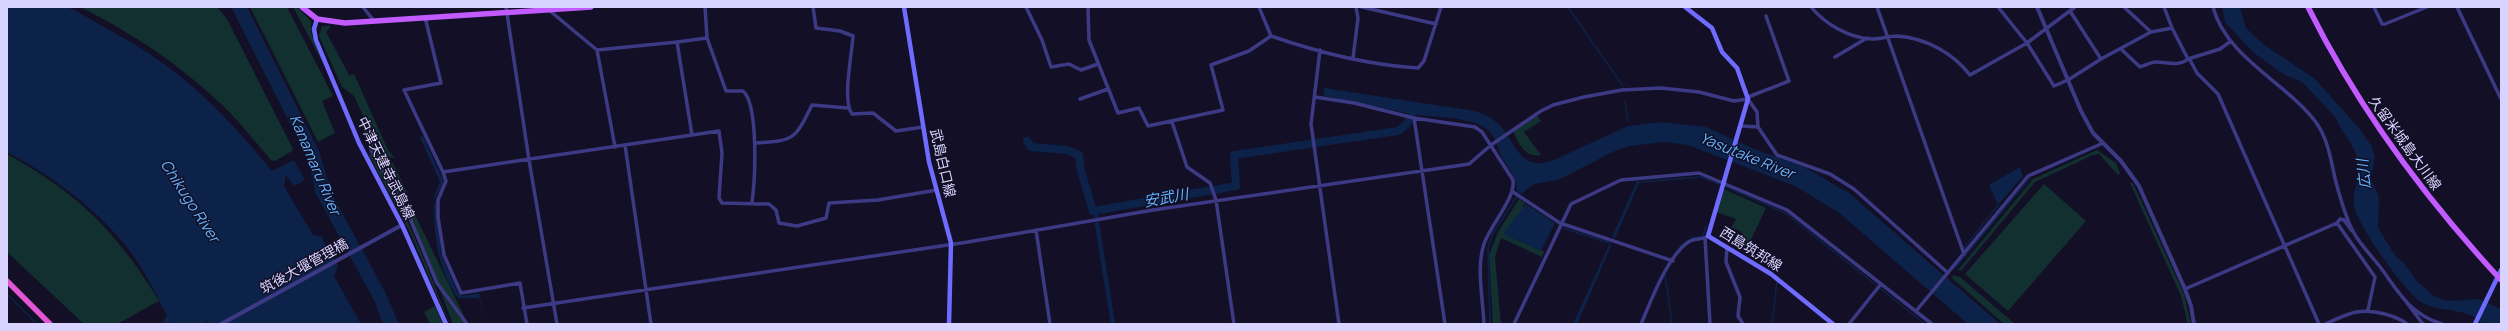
<svg xmlns="http://www.w3.org/2000/svg" width="2508" height="331" font-family="Manrope,'Noto Sans JP',sans-serif">
<style>
.green{fill:#12302f}
.water{fill:#0c2248}
.lines{fill:none;stroke-linecap:round;stroke-linejoin:round}
.stream{stroke:#0c2248;stroke-width:1.5}
.canal{stroke:#0c2248;stroke-width:4.5}
.river{stroke:#0c2248;stroke-width:8}
.minor{stroke:#3d3a85;stroke-width:3.5}
.tertiary{stroke:#3d3a85;stroke-width:4}
.secondary{stroke:#6f6bff;stroke-width:4.5}
.primary{stroke:#c25bff;stroke-width:5.5}
.trunk{stroke:#e055d1;stroke-width:5.5}
.labels{text-anchor:middle;stroke-width:3;stroke-linejoin:round;paint-order:stroke}
.street-label{font-size:14px;fill:#d9d4ff;stroke:#130f26}
.water-label{font-size:15px;font-style:italic;fill:#62b6ff;stroke:#130f26}
</style>
<rect width="100%" height="100%" fill="#130f26"/>
<path class="green" d="M 80,7 L 217,7 L 227,19 L 293,149 L 292,151 L 275,161 L 271,160 C 255,142 240,122 222,105 C 180,65 133,33 80,7 Z
M 250,7 L 287,7 L 333,96 L 322,101 L 335,133 L 318,142 Z
M 293,7 L 297,7 L 311,21 L 311,33 L 325,67 Z
M 322,26 L 331,26 L 326,32 L 349,75 L 354,74 L 388,150 L 395,158 L 389,157 L 370,131 L 354,96 L 342,87 L 319,36 Z
M 1537,115 L 1541,121 L 1524,132 L 1541,155 C 1525,159 1518,142 1513,131 Z
M 359,118 L 387,160 L 393,163 L 407,192 L 405,194 L 466,320 L 439,284 L 410,215 L 370,146 Z
M 2097,150 L 2116,163 L 2120,173 L 2118,175 L 2099,154 L 2093,155 L 2035,182 L 1961,271 L 1958,270 L 2033,179 Z
M 7,154 C 78,193 117,232 159,301 L 117,324 L 84,324 L 7,252 Z
M 371,154 C 406,212 426,261 449,324 L 410,232 L 369,155 Z
M 2130,183 L 2133,183 L 2184,294 L 2191,324 L 2188,324 L 2181,296 Z
M 2044,184 L 2086,221 L 2008,311 L 1965,274 Z
M 1724,189 L 1766,208 L 1745,252 L 1743,251 C 1746,238 1746,231 1731,228 L 1736,219 L 1716,212 Z
M 1519,199 L 1526,204 L 1523,205 L 1541,251 L 1544,250 L 1542,257 L 1501,238 L 1495,257 L 1501,324 L 1493,324 L 1489,255 L 1498,232 Z
M 1953,275 L 1960,277 L 2015,324 L 2004,324 L 1952,278 Z
M 440,290 L 465,324 L 453,324 Z
M 435,306 L 443,324 L 430,324 L 424,312 Z"/>
<path class="water" d="M 7,7 L 67,7 L 74,10 C 107,29 141,46 171,69 C 209,98 242,134 272,171 L 294,160 L 305,180 L 294,186 L 286,175 L 284,186 L 313,235 L 321,236 L 338,266 L 334,276 L 361,324 L 208,324 L 204,317 L 206,324 L 172,324 L 170,320 L 170,324 L 162,324 L 167,315 C 156,295 146,273 132,254 C 100,211 54,177 7,152 Z
M 231,7 L 247,7 L 319,151 L 332,194 L 385,292 L 399,324 L 383,324 L 375,302 L 316,194 L 307,157 Z
M 2222,7 L 2240,7 L 2246,28 L 2263,44 L 2315,79 L 2358,127 L 2372,147 L 2375,158 L 2371,178 L 2379,198 L 2378,228 L 2396,257 L 2404,263 L 2417,281 L 2434,296 L 2448,301 L 2479,299 L 2501,309 L 2501,324 L 2483,324 C 2467,306 2440,314 2421,302 C 2403,290 2358,226 2354,206 C 2352,191 2361,176 2358,161 C 2355,144 2341,133 2336,118 L 2302,82 L 2283,74 L 2254,53 L 2225,22 Z
M 1324,88 L 1475,111 C 1487,115 1496,120 1503,129 C 1518,149 1523,172 1554,160 L 1628,126 L 1662,122 L 1706,127 L 1754,149 L 1804,167 L 1849,193 L 2000,324 L 1968,324 L 1838,212 L 1795,186 L 1688,145 L 1664,142 L 1630,146 L 1617,150 L 1558,180 L 1534,184 L 1521,194 L 1517,192 C 1517,178 1510,171 1503,159 C 1497,149 1497,136 1485,128 C 1465,115 1428,118 1405,113 C 1378,107 1352,101 1324,96 Z
M 423,136 L 444,182 L 435,198 L 433,199 L 440,182 L 420,137 Z
M 2020,167 L 2023,176 L 1998,205 L 1989,185 Z
M 1637,181 L 1640,181 L 1615,238 L 1612,237 Z
M 437,203 L 441,254 L 458,293 L 462,296 L 479,293 L 485,324 L 479,298 L 458,298 C 438,271 434,236 434,204 Z
M 1526,204 L 1555,223 L 1541,251 L 1505,235 L 1504,232 Z
M 1610,243 L 1612,244 L 1577,324 L 1573,324 Z"/>
<g class="lines">
<path class="stream" d="M 1568,7 L 1623,86
M 1625,101 L 1628,121
M 1640,182 L 1701,177 L 1719,184
M 1726,187 L 1785,213 L 1876,285
M 1563,228 L 1609,243
M 1691,238 L 1703,236 L 1706,226
M 1680,247 L 1688,240
M 1964,248 L 1998,205
M 1955,268 L 2030,178
M 1665,274 L 1672,324
M 1880,288 L 1925,324
M 7,294 L 37,324
M 1490,324 L 1488,247 L 1493,233 L 1517,196
M 1772,324 L 1777,281"/>
<path class="canal" d="M 1095,211 L 1096,217
M 1097,224 L 1113,324"/>
<path class="river" d="M 1027,141 L 1031,147 L 1067,150 L 1079,155 L 1081,171 L 1093,211 L 1236,186 L 1234,155 L 1398,131 L 1407,124 L 1415,107 L 1419,107"/>
<path class="minor" d="M 363,7 L 374,21
M 506,7 L 529,160 L 557,324
M 705,7 L 707,38 L 726,91 L 743,91 C 759,105 755,181 752,202
M 813,7 L 816,28 L 840,31 L 853,36 C 852,54 842,101 852,114 L 873,113 L 896,131 L 923,127
M 1026,7 L 1042,40 L 1051,67 L 1069,64 L 1081,70 L 1098,64
M 1088,7 L 1089,40 L 1118,113 L 1139,108 L 1148,126 L 1223,110 L 1211,65 L 1249,51 L 1271,36
M 1259,7 L 1271,36 C 1317,52 1369,65 1418,68 L 1424,61 L 1441,7
M 1362,7 L 1436,24
M 1811,7 C 1825,24 1849,38 1872,39 C 1880,39 1889,36 1897,36 C 1926,38 1953,53 1970,75 L 2027,43 L 2075,7
M 1877,7 L 1964,254
M 1998,7 L 2027,43 L 2054,86 L 2068,80 L 2101,59 L 2151,32
M 2124,7 L 2151,32 L 2172,28 L 2188,59 L 2220,49 L 2231,41
M 2164,7 L 2172,28
M 2213,7 C 2226,57 2285,82 2315,121 C 2331,142 2331,168 2339,193 C 2343,207 2348,225 2357,238 C 2364,248 2373,258 2381,268 C 2400,294 2410,314 2442,324
M 2374,7 L 2382,24 L 2385,24 L 2427,7
M 2457,7 L 2501,99
M 550,11 L 597,50 L 677,42
M 2070,11 L 2101,59
M 425,17 L 441,83 L 404,90 L 443,172
M 2121,49 L 2140,67 C 2145,65 2152,62 2156,62 C 2166,62 2179,67 2188,59
M 597,50 L 615,147
M 1320,50 L 1311,124 L 1339,324
M 1835,57 L 1867,38
M 1353,58 L 1358,18 L 1356,7
M 2190,60 L 2197,73 L 2218,94 L 2319,324
M 1315,97 L 1354,103 L 1414,118 L 1475,127 L 1482,132 L 1513,180 C 1516,198 1490,225 1484,244 C 1476,267 1483,299 1484,324
M 1748,97 L 1789,81 L 1766,16
M 1080,99 L 1108,89
M 1414,118 L 1445,324
M 1172,122 L 1187,167 L 1210,183 L 1216,200 L 1234,324
M 1742,126 L 1758,127 L 1777,155 L 1830,174 L 1854,189 L 1948,273
M 692,135 L 677,42 L 707,38
M 755,143 C 795,141 795,139 812,105 L 848,108
M 625,145 L 651,324
M 371,150 L 409,216 L 437,283 L 467,324
M 1513,192 L 1560,223 L 1673,261
M 2337,223 L 2375,277 L 2368,310
M 1036,230 L 1050,324
M 1705,238 L 1710,324
M 1727,247 L 1726,262 L 1740,297 L 1738,316 L 1743,324
M 2185,289 L 2337,223 L 2340,219 L 2344,220 L 2352,231
M 2407,303 L 2423,324
M 523,308 L 968,242 L 1153,210 L 1469,164 L 1491,145 L 1541,111 L 1553,105 L 1584,97 L 1622,90 L 1661,88 L 1699,92 L 1734,101 L 1748,99 L 1757,112 L 1758,127
M 1916,311 L 2028,176 L 2101,144
M 527,324 L 520,283 L 461,293 L 444,255 L 438,217 L 438,200 L 446,181 L 443,172 L 719,131 L 722,153 L 719,198 L 722,203 L 769,204 L 776,210 L 779,223 L 797,226 L 826,218 L 829,203 L 878,200 L 937,190
M 1514,324 L 1571,204 L 1621,180 L 1699,173 L 1787,210 L 1932,324
M 1641,324 C 1651,301 1668,254 1690,241 C 1696,238 1703,240 1708,236
M 1849,324 L 1881,284
M 2325,324 C 2348,314 2359,307 2385,314 C 2392,316 2401,319 2407,324"/>
<path class="tertiary" d="M 2037,7 L 2081,111 L 2093,133 L 2121,161 L 2139,186 L 2185,289 L 2191,306 L 2194,324
M 221,324 L 402,225"/>
<path class="secondary" d="M 904,7 L 929,162 L 951,243 L 949,324
M 1685,7 L 1712,28 L 1722,52 L 1737,68 L 1748,99 L 1708,236 L 1771,274 L 1833,324
M 317,19 L 314,29 L 316,40 L 359,143 L 402,225 L 446,324
M 2475,324 L 2501,270"/>
<path class="primary" d="M 302,7 L 317,19 L 345,23 L 591,7
M 2308,7 C 2358,108 2424,197 2501,280"/>
<path class="trunk" d="M 7,281 L 50,324"/>
</g>
<g class="labels">
<g class="street-label">
<text transform="translate(2405 143) rotate(54)" y="5">久留米城島大川線</text>
<text transform="translate(943 163) rotate(77)" y="5">武島白口線</text>
<text transform="translate(386 168) rotate(64)" y="5">中津天建寺武島線</text>
<text transform="translate(1751 249) rotate(32)" y="5">西島筑邦線</text>
<text transform="translate(304 266) rotate(-29)" y="5">筑後大堰管理橋</text>
</g>
<g class="water-label">
<text transform="translate(1747 156) rotate(22)" y="5">Yasutake River</text>
<text transform="translate(315 165) rotate(67)" y="5">Kanamaru River</text>
<text transform="translate(2364 174) rotate(-96)" y="5">広川</text>
<text transform="translate(1166 198) rotate(-10)" y="5">安武川</text>
<text transform="translate(190 201) rotate(57)" y="5">Chikugo River</text>
</g>
</g>
<rect width="2508" height="331" fill="none" stroke="#d9d4ff" stroke-width="16"/>
</svg>
